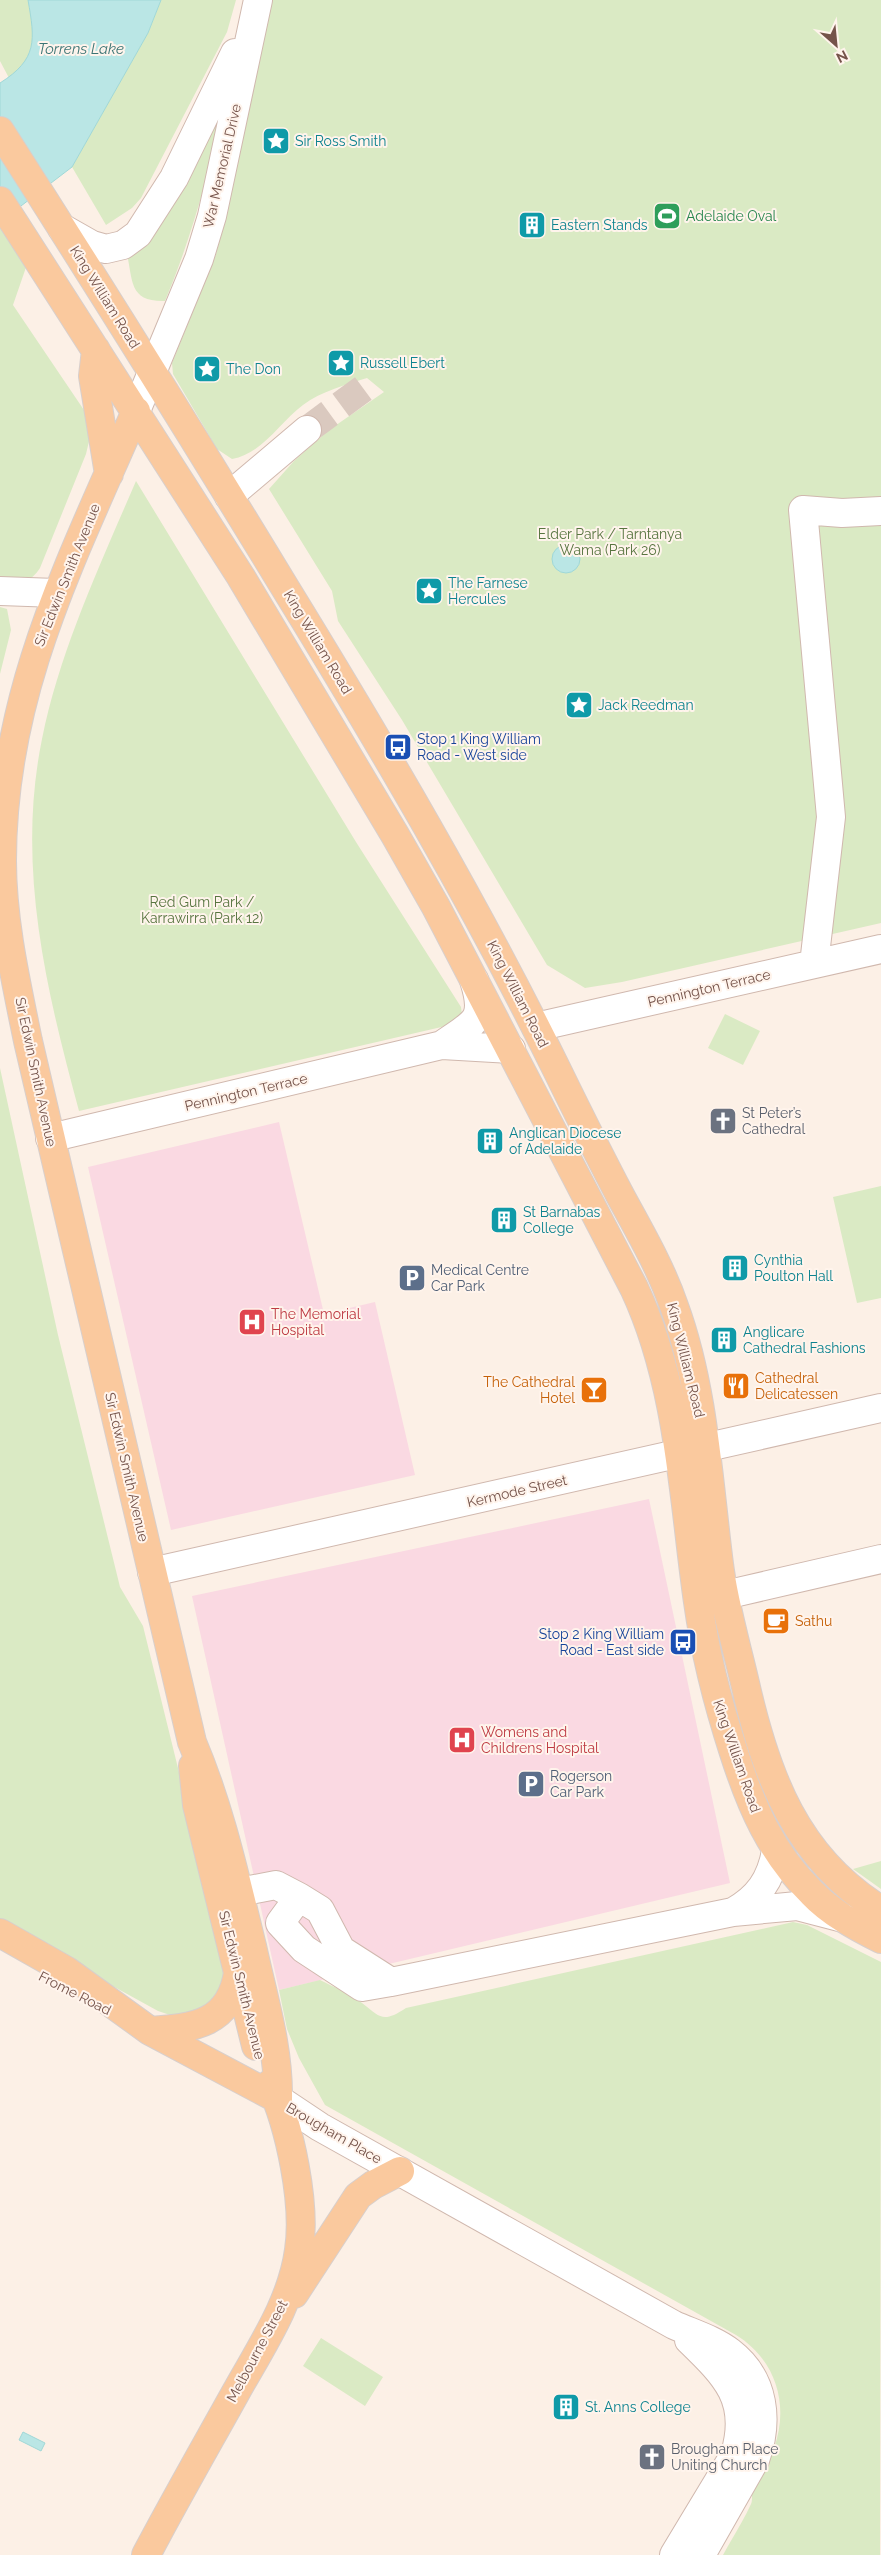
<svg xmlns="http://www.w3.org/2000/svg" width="881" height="2555" font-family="Raleway,sans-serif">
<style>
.medical{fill:#fad9e2}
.green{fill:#daeac4}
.water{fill:#bae6e5;stroke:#a0d8d7}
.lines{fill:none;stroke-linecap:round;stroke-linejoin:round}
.minor-tunnel{stroke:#dac9bf;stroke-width:28;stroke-dasharray:28 14;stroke-linecap:butt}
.minor-casing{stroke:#d0b8ae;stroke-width:30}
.major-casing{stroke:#d8cfcc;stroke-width:30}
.minor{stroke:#fff;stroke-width:28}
.major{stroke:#fac99e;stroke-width:28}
.labels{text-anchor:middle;stroke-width:4;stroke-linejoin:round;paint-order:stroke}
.culture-label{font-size:14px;fill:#0d838f;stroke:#fff4ec;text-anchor:start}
.street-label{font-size:14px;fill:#75534a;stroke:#fff4ec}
.leisure-label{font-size:14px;fill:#27864d;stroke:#fff4ec;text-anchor:start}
.park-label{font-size:14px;fill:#587540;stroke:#fff4ec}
.transit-label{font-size:14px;fill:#164399;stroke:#fff4ec;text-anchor:start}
.worship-label{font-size:14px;fill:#5b616d;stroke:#fff4ec;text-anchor:start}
.service-label{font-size:14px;fill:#4e5e75;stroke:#fff4ec;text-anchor:start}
.health-label{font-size:14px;fill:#be3a42;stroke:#fff4ec;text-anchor:start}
.food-label{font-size:14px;fill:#c56008;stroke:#fff4ec;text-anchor:start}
.water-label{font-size:15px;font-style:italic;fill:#3b7474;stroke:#fff4ec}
</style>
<rect width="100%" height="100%" fill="#fcf0e6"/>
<path class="medical" d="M 279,1122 L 324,1314 L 375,1302 L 415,1475 L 171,1530 L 88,1167 Z
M 649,1499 L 730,1883 L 279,1990 L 192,1596 Z"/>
<path class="green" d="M 0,0 L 28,0 C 34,35 39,53 9,78 L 0,61 Z
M 161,0 L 236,0 L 227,32 L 141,198 L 132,208 L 106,225 L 72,167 L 148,33 Z
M 270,0 L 881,0 L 881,923 L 622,982 L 585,988 L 547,965 L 402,720 L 338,621 L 332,591 L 269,489 L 294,461 L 329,430 L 384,392 L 367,378 C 345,385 322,391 303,405 C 280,422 262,454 232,459 L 217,449 L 173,374 L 172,363 L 216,254 L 236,167 Z
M 223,108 C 209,174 191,239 165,301 C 129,302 133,281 127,254 Z
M 0,201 L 32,250 L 13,305 L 88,416 L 91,433 L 86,454 L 40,568 C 30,584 18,583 0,585 Z
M 136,481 L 356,842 L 461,1007 L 463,1022 L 79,1111 C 46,989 16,866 42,739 C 60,650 100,565 136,481 Z
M 0,607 L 7,609 L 11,630 L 0,674 Z
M 725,1014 L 760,1031 L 743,1065 L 708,1048 Z
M 0,1068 L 58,1335 L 120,1587 L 143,1626 L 227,1967 L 217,1999 L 198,2013 L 173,2016 L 158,2011 L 0,1924 Z
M 881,1186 L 881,1298 L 857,1303 L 833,1197 Z
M 881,1861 L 881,1889 L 853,1869 Z
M 793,1922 L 807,1925 L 881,1962 L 880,2555 L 723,2555 C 732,2538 743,2522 751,2504 C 753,2499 751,2494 753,2489 C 758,2475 769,2463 774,2448 C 790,2404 775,2359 736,2335 L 325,2105 L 299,2058 L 287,2029 L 279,1990 L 320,1980 C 333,1987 351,1993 362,2003 C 381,2018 383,2023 406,2008 Z
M 321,2338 L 383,2377 L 365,2406 L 303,2366 Z"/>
<path class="water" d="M 28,0 L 161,0 L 148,33 L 72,167 L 0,222 L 0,83 C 38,59 35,40 28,0 Z
M552 559a14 14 0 1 1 28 0a14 14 0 1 1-28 0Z
M 23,2432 L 45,2443 L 41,2451 L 19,2440 Z"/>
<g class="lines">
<path class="minor-tunnel" d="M 307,430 L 368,385"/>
<g class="minor-casing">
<path id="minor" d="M 62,228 L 92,245 L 106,249 L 123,245 L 138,234 L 174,178 L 235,53
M 136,411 L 199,259 L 212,216 L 258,0
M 229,496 L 307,430
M 0,591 L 56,593
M 814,964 L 831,817 L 803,510 L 842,513 L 881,511
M 536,1027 L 881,949
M 442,1045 C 474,1022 487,1022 474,980
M 50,1138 L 442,1045 L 511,1049
M 152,1572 L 881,1408
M 725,1595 L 881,1559
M 239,1892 L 276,1885 L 299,1897
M 733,1912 C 758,1898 771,1880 776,1851
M 391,1982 L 341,1950 L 320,1910 L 299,1897 L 280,1923 L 304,1949 L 362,1987 L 391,1982 L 733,1912 L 797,1906 L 843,1918
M 278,2099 L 320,2127 L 674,2325 C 692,2333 715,2340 730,2352 C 765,2379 769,2421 755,2460 L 701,2555
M 674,2555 L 735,2454 C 751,2400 726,2376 689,2340"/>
</g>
<g class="major-casing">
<path id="major" d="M 0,131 C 96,281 191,433 284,586 C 381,744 475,903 557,1070 C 578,1113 599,1155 621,1197 C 640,1232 661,1268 674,1306 C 704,1388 708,1478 719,1564 C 724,1604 736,1644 745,1683 C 766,1776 796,1858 881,1910
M 0,201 L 241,577 L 395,835 L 436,907 L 634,1288 C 680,1386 683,1497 698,1602 C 705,1653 718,1704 734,1753 C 751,1806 771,1853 812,1893 C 831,1913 857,1927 881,1939
M 96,350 L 93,376 L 109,474
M 136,411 C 71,562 2,692 2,861 C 2,921 16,982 28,1041 L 192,1742 C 220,1808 235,1877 252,1946 C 263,1997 279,2047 278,2099
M 193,1766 L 197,1805 L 256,2046
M 0,1933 L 67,1971 L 150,2031 L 278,2099
M 150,2031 C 194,2028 230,2024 238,1973
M 294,2294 L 358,2196 L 373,2185 L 400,2171
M 146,2555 C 175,2500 206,2446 236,2392 C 261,2347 292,2302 299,2250 C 306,2204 290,2126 270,2084"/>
</g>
<use href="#minor" class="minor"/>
<use href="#major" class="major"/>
</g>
<defs>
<g id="sight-square" transform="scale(1.4375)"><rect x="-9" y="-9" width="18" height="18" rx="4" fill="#0f9aa8" stroke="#fff4ec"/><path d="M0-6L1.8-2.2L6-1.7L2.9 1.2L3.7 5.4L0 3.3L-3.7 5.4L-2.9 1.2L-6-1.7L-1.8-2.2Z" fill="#fff"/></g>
<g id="stadium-square" transform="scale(1.4375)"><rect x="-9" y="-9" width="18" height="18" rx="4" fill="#2e9e5b" stroke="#fff4ec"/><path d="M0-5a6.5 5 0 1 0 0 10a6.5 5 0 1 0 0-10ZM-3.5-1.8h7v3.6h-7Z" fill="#fff"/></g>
<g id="building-square" transform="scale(1.4375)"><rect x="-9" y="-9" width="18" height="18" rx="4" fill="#0f9aa8" stroke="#fff4ec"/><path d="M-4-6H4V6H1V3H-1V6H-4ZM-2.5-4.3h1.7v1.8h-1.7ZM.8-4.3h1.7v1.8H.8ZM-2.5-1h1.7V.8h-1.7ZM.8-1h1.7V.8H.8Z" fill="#fff"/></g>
<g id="bus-square" transform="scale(1.4375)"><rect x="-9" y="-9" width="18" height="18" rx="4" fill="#1a4fb4" stroke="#fff4ec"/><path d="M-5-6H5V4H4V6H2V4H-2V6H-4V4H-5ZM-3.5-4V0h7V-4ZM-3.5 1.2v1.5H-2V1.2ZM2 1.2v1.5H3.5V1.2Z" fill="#fff"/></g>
<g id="church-square" transform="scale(1.4375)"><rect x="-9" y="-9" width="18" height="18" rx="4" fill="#6b7280" stroke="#fff4ec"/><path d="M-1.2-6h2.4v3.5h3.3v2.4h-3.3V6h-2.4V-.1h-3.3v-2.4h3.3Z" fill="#fff"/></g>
<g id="parking-square" transform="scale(1.4375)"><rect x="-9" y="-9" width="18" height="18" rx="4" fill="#5c6f8a" stroke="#fff4ec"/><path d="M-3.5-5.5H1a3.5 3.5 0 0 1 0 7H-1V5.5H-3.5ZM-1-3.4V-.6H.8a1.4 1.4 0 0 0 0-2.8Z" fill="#fff"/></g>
<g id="hospital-square" transform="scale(1.4375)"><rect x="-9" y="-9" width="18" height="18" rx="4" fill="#e0444e" stroke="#fff4ec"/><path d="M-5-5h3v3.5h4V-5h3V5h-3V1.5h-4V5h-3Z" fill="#fff"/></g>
<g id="restaurant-square" transform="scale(1.4375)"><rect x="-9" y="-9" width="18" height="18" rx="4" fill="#e8710a" stroke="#fff4ec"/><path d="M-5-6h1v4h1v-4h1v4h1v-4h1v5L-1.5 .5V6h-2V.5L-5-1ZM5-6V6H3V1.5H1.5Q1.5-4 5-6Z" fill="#fff"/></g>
<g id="bar-square" transform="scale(1.4375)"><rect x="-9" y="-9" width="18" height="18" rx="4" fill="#e8710a" stroke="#fff4ec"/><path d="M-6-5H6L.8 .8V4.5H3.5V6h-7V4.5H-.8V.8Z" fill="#fff"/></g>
<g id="cafe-square" transform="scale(1.4375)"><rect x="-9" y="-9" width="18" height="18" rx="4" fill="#e8710a" stroke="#fff4ec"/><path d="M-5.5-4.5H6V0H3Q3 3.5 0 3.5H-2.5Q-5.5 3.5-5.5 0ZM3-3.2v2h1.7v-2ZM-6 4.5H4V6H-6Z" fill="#fff"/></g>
</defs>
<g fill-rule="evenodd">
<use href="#sight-square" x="276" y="141"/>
<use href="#stadium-square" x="667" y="216"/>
<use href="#building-square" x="532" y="225"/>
<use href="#sight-square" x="341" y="363"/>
<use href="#sight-square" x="207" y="369"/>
<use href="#sight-square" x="429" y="591"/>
<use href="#sight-square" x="579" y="705"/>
<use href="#bus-square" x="398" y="747"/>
<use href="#church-square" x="723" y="1121"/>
<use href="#building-square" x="490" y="1141"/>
<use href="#building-square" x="504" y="1220"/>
<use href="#building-square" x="735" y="1268"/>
<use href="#parking-square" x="412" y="1278"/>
<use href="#hospital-square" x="252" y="1322"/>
<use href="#building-square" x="724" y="1340"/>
<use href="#restaurant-square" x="736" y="1386"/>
<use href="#bar-square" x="594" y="1390"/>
<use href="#cafe-square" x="776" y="1621"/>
<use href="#bus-square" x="683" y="1642"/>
<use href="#hospital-square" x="462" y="1740"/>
<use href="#parking-square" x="531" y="1784"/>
<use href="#building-square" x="566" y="2407"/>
<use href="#church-square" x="652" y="2457"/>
</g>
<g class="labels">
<g class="culture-label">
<text x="295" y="146">Sir Ross Smith</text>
<text x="551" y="230">Eastern Stands</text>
<text x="360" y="368">Russell Ebert</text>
<text x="226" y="374">The Don</text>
<text x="448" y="588">The Farnese<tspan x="448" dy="16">Hercules</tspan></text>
<text x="598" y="710">Jack Reedman</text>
<text x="509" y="1138">Anglican Diocese<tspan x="509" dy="16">of Adelaide</tspan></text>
<text x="523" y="1217">St Barnabas<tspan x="523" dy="16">College</tspan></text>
<text x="754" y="1265">Cynthia<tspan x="754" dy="16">Poulton Hall</tspan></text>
<text x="743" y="1337">Anglicare<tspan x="743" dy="16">Cathedral Fashions</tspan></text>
<text x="585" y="2412">St. Anns College</text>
</g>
<g class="street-label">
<text transform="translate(222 166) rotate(-77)" y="5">War Memorial Drive</text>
<text transform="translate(105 297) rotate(58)" y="5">King William Road</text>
<text transform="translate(67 575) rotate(-68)" y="5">Sir Edwin Smith Avenue</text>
<text transform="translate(318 642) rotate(59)" y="5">King William Road</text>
<text transform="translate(709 988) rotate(-13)" y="5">Pennington Terrace</text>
<text transform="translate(518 994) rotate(63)" y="5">King William Road</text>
<text transform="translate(36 1072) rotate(78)" y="5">Sir Edwin Smith Avenue</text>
<text transform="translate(246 1092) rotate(-13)" y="5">Pennington Terrace</text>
<text transform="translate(686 1360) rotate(76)" y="5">King William Road</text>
<text transform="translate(127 1467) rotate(77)" y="5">Sir Edwin Smith Avenue</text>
<text transform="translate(517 1491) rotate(-13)" y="5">Kermode Street</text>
<text transform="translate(737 1756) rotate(71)" y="5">King William Road</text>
<text transform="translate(242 1985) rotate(76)" y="5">Sir Edwin Smith Avenue</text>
<text transform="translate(75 1993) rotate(27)" y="5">Frome Road</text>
<text transform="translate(334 2133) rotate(30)" y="5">Brougham Place</text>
<text transform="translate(257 2351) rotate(-62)" y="5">Melbourne Street</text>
</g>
<g class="leisure-label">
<text x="686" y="221">Adelaide Oval</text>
</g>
<g class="park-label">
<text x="610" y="539">Elder Park / Tarntanya<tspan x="610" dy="16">Wama (Park 26)</tspan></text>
<text x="202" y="907">Red Gum Park /<tspan x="202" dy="16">Karrawirra (Park 12)</tspan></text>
</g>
<g class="transit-label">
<text x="417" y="744">Stop 1 King William<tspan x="417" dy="16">Road - West side</tspan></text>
<text x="664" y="1639" text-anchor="end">Stop 2 King William<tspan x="664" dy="16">Road - East side</tspan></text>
</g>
<g class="worship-label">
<text x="742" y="1118">St Peter’s<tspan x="742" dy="16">Cathedral</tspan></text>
<text x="671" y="2454">Brougham Place<tspan x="671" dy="16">Uniting Church</tspan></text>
</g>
<g class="service-label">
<text x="431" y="1275">Medical Centre<tspan x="431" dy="16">Car Park</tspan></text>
<text x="550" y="1781">Rogerson<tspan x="550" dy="16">Car Park</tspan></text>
</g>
<g class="health-label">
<text x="271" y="1319">The Memorial<tspan x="271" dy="16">Hospital</tspan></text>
<text x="481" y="1737">Womens and<tspan x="481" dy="16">Childrens Hospital</tspan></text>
</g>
<g class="food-label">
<text x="755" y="1383">Cathedral<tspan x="755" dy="16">Delicatessen</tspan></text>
<text x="575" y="1387" text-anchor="end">The Cathedral<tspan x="575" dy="16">Hotel</tspan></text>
<text x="795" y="1626">Sathu</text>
</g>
<g class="water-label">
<text x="81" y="54">Torrens Lake</text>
</g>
</g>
<g transform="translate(836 45) rotate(153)" stroke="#fff4ec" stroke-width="4" paint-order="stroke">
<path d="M0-4L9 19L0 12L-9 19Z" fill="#75534a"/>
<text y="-8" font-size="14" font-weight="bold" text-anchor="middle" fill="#75534a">N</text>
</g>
</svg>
